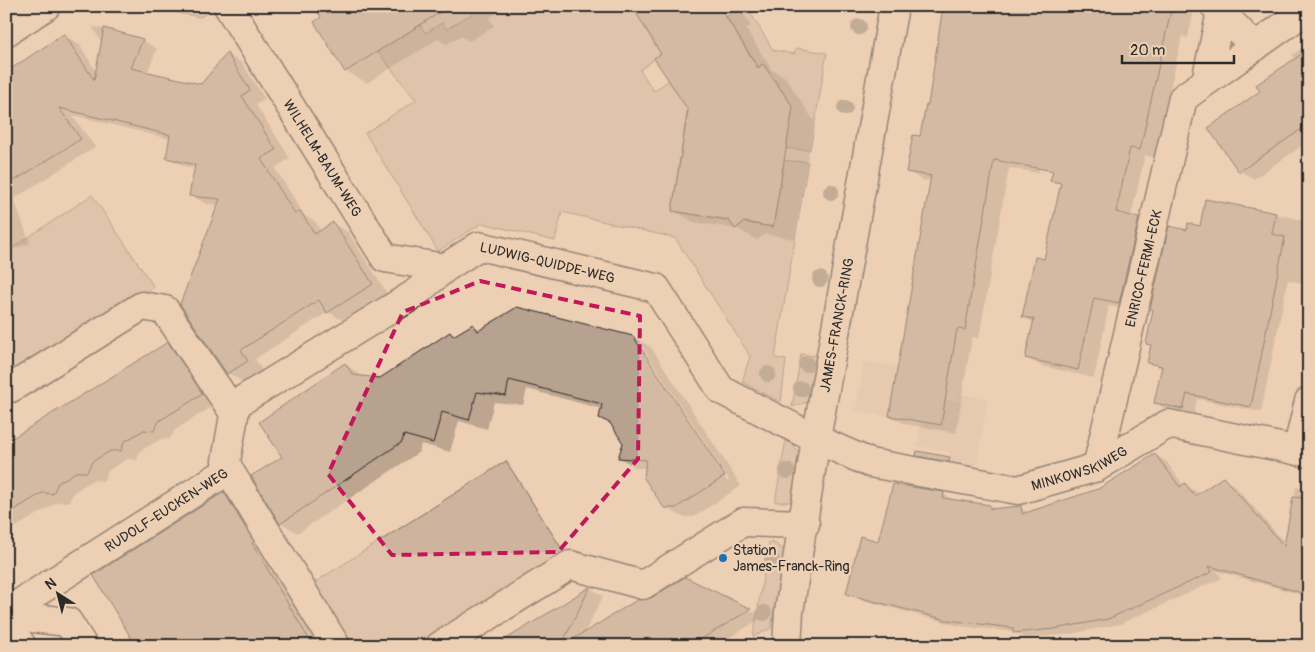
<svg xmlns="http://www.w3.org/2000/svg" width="1315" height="652" font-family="Pangolin,sans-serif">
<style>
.built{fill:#ddc1a9}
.green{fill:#ceb49e;stroke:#7c7064}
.shadow{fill:#0003;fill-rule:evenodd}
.building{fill:#b7a18f;stroke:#2b2b2b}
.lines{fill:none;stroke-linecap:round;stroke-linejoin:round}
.minor-casing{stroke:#2b2b2b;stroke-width:31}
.minor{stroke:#edcfb4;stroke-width:28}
.tree{fill:#908072}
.marked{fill:none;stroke:#c2185b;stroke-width:4;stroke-dasharray:10 6;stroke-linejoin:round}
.poi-dot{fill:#1f6fb2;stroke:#edcfb4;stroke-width:2}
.labels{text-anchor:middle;stroke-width:5;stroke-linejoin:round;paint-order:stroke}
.street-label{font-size:14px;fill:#2b2b2b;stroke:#edcfb4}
.poi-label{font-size:14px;fill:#2b2b2b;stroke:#edcfb4;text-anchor:start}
</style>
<rect width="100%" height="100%" fill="#edcfb4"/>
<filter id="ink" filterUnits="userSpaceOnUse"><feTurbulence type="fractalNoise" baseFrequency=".02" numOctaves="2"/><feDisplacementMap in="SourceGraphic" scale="10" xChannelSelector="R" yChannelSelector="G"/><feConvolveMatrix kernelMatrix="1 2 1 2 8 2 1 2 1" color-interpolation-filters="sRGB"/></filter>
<g filter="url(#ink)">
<path class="built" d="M 864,361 L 931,372 L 927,397 L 959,402 L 960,394 L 988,399 L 976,468 L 949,463 L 950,452 L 918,446 L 921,422 L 856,411 Z"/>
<path class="green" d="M 140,6 L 203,6 L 207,13 L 200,17 Z
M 469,6 L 631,6 L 636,14 L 648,17 L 644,26 L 661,54 L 640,70 L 654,91 L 675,76 L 689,99 L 672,211 L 773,227 L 783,167 L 777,160 L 808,162 L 775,358 L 786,360 L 781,402 L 742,382 L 750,356 L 675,238 L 562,212 L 555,241 L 482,223 L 438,251 L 365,133 L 416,100 L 377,51 L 420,25 L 425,33 L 442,23 L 447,29 L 473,13 Z
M 726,6 L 746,6 L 773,50 L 794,54 L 796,48 L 827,53 L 810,150 L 779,148 L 790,104 L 763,64 L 758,67 L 726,17 L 731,14 Z
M 92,195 L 154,287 L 6,382 L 6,252 Z
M 801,354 L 816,356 L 807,402 L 792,407 Z
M 786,439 L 799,452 L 791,502 L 775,502 Z
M 506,461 L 565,554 L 420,646 L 347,646 L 309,586 Z
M 769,542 L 776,544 L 784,551 L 771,628 L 753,637 Z"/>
<path class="shadow" d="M 316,6 L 508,6 L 489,18 L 494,26 L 469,41 L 461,36 L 447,44 L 438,39 L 367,83 L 346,71 Z
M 633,6 L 739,6 L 751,26 L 746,29 L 772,70 L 785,77 L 814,121 L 794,239 L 766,234 L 757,240 L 738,229 L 694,222 L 673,210 L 689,110 L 663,54 Z
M 1062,6 L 1038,173 L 1009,168 L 979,338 L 972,337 L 956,433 L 905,424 L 890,416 L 931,181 L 922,180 L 908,172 L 921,138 Z
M 1102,6 L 1187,6 L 1194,10 L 1188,38 L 1182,36 L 1155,158 L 1145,155 L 1131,217 L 1154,228 L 1134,311 L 1109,306 L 1094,378 L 1042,366 L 1026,358 L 1034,323 L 1024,317 L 1045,261 Z
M 92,26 L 142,40 L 157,49 L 147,73 L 202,86 L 227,54 L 242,63 L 265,99 L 256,105 L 290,158 L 275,168 L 305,216 L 315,221 L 321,231 L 333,224 L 348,232 L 387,293 L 342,320 L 328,312 L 255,359 L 262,370 L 243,382 L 228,373 L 220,205 L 206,204 L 191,195 L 196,169 L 183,166 L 168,157 L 170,139 L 72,115 L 95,147 L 14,199 L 30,243 L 6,252 L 6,73 L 64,35 L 79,44 L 97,72 L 102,44 Z
M 1309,43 L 1309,132 L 1305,135 L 1309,141 L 1254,179 L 1240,171 L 1262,91 L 1296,59 L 1292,55 Z
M 1206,201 L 1309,221 L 1309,285 L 1288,280 L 1261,412 L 1197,399 L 1194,415 L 1166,409 L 1156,403 L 1163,369 L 1149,362 L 1152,346 L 1148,343 L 1188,232 L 1201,227 Z
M 473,325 L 481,330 L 633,337 L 651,347 L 741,486 L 694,517 L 682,517 L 665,507 L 647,468 L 637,468 L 620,458 L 624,443 L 602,409 L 527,389 L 523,405 L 494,402 L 487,429 L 459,421 L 450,452 L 421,444 L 419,452 L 298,533 L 281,523 L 284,457 L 345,364 L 365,378 L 380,379 L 450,333 L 455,336 ZM 636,342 L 639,342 L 729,480 L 727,481 Z
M 168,344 L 184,353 L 218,403 L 175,430 L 170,439 L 161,439 L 140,451 L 137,460 L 127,459 L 108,471 L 103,481 L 93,480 L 74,492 L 69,502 L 58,502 L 6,533 L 6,443 Z
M 1155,455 L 1166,461 L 1184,486 L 1196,491 L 1199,495 L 1223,479 L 1234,485 L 1286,544 L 1296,487 L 1309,490 L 1309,597 L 1217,571 L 1222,578 L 1120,624 L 1065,635 L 1025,638 L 1015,632 L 959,626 L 858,599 L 848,593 L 879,542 L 943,494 L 954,500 L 990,506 L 997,510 L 1021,508 L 1029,513 L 1098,490 Z
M 224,493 L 237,501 L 321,646 L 138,646 Z
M 685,579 L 763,617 L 716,646 L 498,646 L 590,588 L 603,596 L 584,634 L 652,599 Z"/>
<path class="building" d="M 314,6 L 450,6 L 345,72 L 314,22 L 321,17 Z
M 632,6 L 719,6 L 758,68 L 763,64 L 793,107 L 773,227 L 744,222 L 735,229 L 729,220 L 672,211 L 688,110 L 654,58 L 661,54 Z
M 943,6 L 1172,6 L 1140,150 L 1130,148 L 1116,212 L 1139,218 L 1119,303 L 1094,298 L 1078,370 L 1025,358 L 1034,319 L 1022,317 L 1035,257 L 1044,259 L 1061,183 L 1050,181 L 1053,171 L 994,160 L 965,330 L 957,329 L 941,425 L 889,416 L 931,176 L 906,172 L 913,135 L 920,136 L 926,105 L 928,105 Z
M 104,28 L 143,39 L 131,68 L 201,84 L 227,53 L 250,90 L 242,96 L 276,150 L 261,159 L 295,214 L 300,211 L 315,234 L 333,222 L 373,284 L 327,313 L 319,300 L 241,350 L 248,361 L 227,374 L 180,304 L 220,199 L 189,196 L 195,165 L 166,158 L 170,135 L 59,108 L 81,139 L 6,186 L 6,72 L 64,34 L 94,80 Z
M 1309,49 L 1309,124 L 1239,172 L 1208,128 L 1260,91 L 1256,85 Z
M 1205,199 L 1276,213 L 1272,234 L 1285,237 L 1251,407 L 1187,394 L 1183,409 L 1154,403 L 1162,366 L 1147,363 L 1151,345 L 1146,344 L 1153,310 L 1150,309 L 1169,226 L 1187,230 L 1188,223 L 1200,226 Z
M 517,307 L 633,336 L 725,476 L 676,508 L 664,508 L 644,478 L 646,460 L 618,458 L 623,443 L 610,423 L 599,418 L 602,404 L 509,380 L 506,396 L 477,392 L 469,420 L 442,412 L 433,443 L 404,435 L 402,442 L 280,524 L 251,476 L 282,457 L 259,422 L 345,363 L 353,375 L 380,378 L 450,332 L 453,336 L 473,324 L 478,331 Z
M 168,342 L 203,394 L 159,421 L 154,431 L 144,430 L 124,442 L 121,451 L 110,451 L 92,462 L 87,472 L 76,472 L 58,483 L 53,494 L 42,493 L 6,515 L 6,442 Z
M 917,451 L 950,457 L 949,462 L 916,456 Z
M 1155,454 L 1180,487 L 1185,483 L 1195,496 L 1223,477 L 1284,546 L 1293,497 L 1309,499 L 1309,595 L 1209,566 L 1212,572 L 1108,619 L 1054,629 L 1013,633 L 1013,628 L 947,620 L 846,594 L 860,536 L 878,541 L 893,484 L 944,492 L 943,498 L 990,505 L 990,509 L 1021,506 L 1022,514 L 1098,489 Z
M 224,492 L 254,542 L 252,543 L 313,646 L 136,646 L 93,575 Z
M 685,577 L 751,609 L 690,646 L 562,646 L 637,600 L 651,598 Z
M 590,587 L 561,646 L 495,646 Z"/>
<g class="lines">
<g class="minor-casing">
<g id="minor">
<path id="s1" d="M 228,6 L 385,258 L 445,268"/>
<path d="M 1215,6 L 1255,47"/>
<path d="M 6,32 L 46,6"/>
<path d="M 1206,81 L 1221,12"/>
<path d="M 6,388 L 11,388 L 142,306 L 165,310 L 234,413"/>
<path d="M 1297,451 L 1309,401"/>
<path id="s2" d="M 1097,467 L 1183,98 L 1309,8"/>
<path id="s3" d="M 229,470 L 226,461 L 236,404 L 413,295 L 445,268 L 479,246 L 656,288 L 721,390 L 816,439 L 870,463 L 1018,490 L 1097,467 L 1168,424 L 1309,453"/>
<path id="s4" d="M 6,612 L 229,470 L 336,646"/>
<path d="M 6,615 L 68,622 L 83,646"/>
<path d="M 6,622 L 22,646"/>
<path d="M 440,646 L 570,565 L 643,585 L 743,522 L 805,524"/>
<path id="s5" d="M 787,646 L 789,612 L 816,439 L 894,6"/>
</g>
</g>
<use href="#minor" class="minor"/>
</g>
<g class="tree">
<circle cx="859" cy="27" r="8"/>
<circle cx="845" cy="108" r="8"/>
<circle cx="831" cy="192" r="8"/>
<circle cx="820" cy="279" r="8"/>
<circle cx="806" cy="364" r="8"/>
<circle cx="768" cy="374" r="8"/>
<circle cx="801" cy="389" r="8"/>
<circle cx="787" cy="471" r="8"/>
<circle cx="772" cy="560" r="8"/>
<circle cx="764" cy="613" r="8"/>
</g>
</g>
<path d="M0 0H1315V652H0ZM 480,281 L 640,316 L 638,459 L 558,552 L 392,555 L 328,474 L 403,312 Z" fill="#edcfb4" fill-opacity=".55" fill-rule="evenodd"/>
<path class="marked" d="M 480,281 L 640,316 L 638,459 L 558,552 L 392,555 L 328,474 L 403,312 Z"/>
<circle class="poi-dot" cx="723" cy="558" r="5"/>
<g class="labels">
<g class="street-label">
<text dy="5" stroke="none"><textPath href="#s1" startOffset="179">WILHELM-BAUM-WEG</textPath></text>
<text dy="5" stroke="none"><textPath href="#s3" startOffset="428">LUDWIG-QUIDDE-WEG</textPath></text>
<text dy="5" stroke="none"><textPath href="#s2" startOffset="204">ENRICO-FERMI-ECK</textPath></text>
<text dy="5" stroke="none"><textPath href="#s5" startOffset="325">JAMES-FRANCK-RING</textPath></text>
<text dy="5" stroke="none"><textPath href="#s3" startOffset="1042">MINKOWSKIWEG</textPath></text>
<text dy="5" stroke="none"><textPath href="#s4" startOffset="190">RUDOLF-EUCKEN-WEG</textPath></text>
</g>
<g class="poi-label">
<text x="733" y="555">Station<tspan x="733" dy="16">James-Franck-Ring</tspan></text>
</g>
</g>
<rect width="1315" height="652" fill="none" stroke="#edcfb4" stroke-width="25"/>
<rect x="12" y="12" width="1290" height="627" fill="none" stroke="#2b2b2b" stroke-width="2" filter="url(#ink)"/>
<g transform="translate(58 594) rotate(324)" stroke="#edcfb4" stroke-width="4" paint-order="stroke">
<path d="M0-4L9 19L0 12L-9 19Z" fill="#2b2b2b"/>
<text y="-8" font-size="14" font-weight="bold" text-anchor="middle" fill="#2b2b2b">N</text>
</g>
<path d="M1122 55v8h112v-8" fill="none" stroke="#2b2b2b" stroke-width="2.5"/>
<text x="1130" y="55" font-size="15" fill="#2b2b2b" stroke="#edcfb4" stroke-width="4" paint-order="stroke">20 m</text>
</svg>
